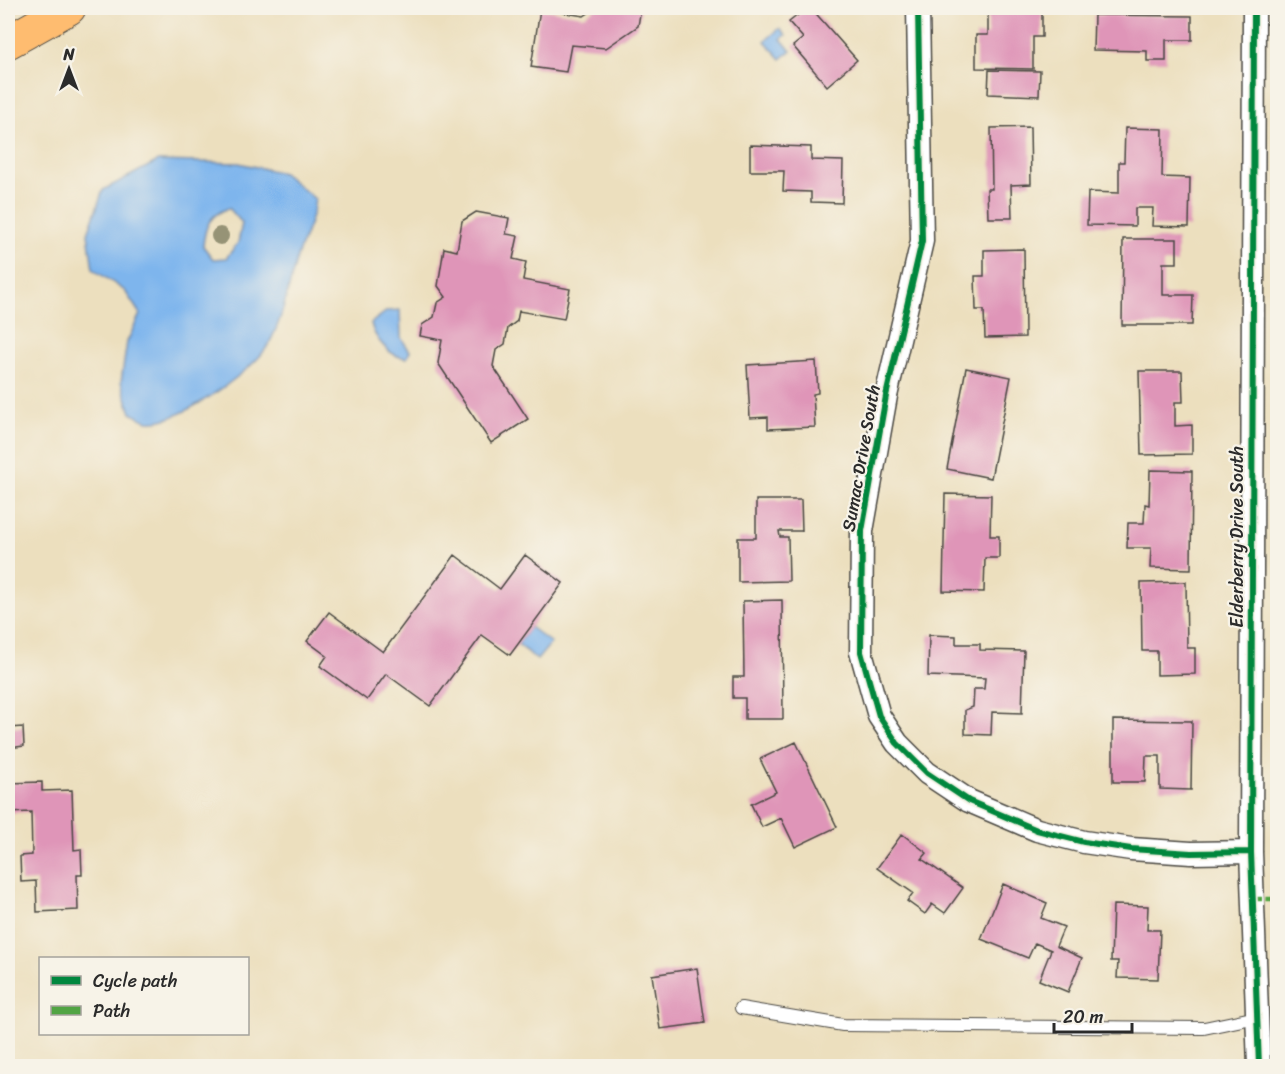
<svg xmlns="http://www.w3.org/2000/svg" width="1285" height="1074" font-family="Sriracha,sans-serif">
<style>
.water{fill:#7eb5ed;stroke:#54708c;stroke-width:1.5;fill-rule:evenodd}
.building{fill:#df95b8}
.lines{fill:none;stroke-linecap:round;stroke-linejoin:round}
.service-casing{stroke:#484641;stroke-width:14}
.minor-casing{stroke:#484641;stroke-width:25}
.primary-casing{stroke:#484641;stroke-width:35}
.service{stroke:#fff;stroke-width:12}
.minor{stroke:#fff;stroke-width:22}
.primary{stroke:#febc70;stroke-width:33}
.quiet{stroke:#51a443;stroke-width:4.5;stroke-dasharray:9 4.5;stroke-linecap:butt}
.cycleway-casing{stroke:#f7f3e8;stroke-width:10}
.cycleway{stroke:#00873e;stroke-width:6}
.tree{fill:#969376}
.labels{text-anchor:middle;stroke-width:4.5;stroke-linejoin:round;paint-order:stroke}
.street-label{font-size:18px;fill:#2b2b2b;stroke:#f7f3e8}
</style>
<rect width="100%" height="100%" fill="#f7f3e8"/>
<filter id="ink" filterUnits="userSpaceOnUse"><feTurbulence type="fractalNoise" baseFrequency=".0167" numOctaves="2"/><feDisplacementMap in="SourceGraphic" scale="12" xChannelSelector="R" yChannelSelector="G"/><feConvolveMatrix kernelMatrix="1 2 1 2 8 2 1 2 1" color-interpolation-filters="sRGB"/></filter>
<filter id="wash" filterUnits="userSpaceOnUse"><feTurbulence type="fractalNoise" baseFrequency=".008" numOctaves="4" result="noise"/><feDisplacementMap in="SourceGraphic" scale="24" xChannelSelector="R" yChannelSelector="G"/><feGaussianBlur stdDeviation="1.35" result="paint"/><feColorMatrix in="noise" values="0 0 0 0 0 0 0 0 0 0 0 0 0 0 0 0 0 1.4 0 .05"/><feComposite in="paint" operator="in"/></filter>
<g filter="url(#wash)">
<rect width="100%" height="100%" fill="#ecdfbe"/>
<path class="water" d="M 780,28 L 786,35 L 781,39 L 791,51 L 781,59 L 765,41 Z
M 158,161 L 239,163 L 283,173 L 315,199 C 313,219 306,232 299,251 C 289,281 282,331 261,355 C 243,376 177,425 148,421 C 143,420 136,415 131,413 L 121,382 L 127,342 L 140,314 L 125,291 L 93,269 L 88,233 L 103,190 ZM 229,208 L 242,223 L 238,243 L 226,258 L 213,259 L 203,246 C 205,226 209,215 229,208 Z
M 400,310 L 401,338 L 410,351 L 407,358 C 390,358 374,338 371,323 L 387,311 Z
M 530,627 L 551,643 L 537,660 L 518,644 Z"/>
<g id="blocks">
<path class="building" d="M 596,8 L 641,8 L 638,26 L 606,48 L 571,45 L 566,72 L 531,67 L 540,9 L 584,16 Z
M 807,8 L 811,8 L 857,60 L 827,86 L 793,46 L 803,38 L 789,22 Z
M 988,8 L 1042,9 L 1042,37 L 1033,37 L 1033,69 L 976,68 L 976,35 L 988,35 Z
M 1094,15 L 1192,16 L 1192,40 L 1166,40 L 1166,61 L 1147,61 L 1147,51 L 1093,50 Z
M 989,70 L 1040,71 L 1039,96 L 988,94 Z
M 1030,127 L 1031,184 L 1011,185 L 1012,218 L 988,218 L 987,189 L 992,189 L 991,128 Z
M 1125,128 L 1163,129 L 1162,177 L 1190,178 L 1189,227 L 1152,226 L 1153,208 L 1135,208 L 1135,226 L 1087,225 L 1088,192 L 1119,193 L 1119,162 L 1124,162 Z
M 750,145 L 811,147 L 811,160 L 843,161 L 842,203 L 811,202 L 811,192 L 783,191 L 784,171 L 750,171 Z
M 476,212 L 509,218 L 506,234 L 518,236 L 513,259 L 526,262 L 523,280 L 570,289 L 564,319 L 519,311 L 517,321 L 508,328 L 505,344 L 496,350 L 493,366 L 528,419 L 491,443 L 438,363 L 442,340 L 420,336 L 422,325 L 434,317 L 437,303 L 446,297 L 438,286 L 444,248 L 457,251 L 462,221 Z
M 1123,239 L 1177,239 L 1177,263 L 1163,263 L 1163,295 L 1193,295 L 1192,325 L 1122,325 Z
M 1024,249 L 1025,337 L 985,338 L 984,310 L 976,310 L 975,276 L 984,276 L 984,250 Z
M 816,361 L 818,393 L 813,394 L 815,427 L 768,429 L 768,417 L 750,418 L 747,365 Z
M 966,368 L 1011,377 L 991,478 L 947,469 Z
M 1139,371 L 1182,371 L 1183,402 L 1175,402 L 1175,426 L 1192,425 L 1192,454 L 1141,455 Z
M 1150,470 L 1192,471 L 1191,569 L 1150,568 L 1151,548 L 1127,548 L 1128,523 L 1144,523 L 1145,504 L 1149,505 Z
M 945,494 L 991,495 L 990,536 L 999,536 L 999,558 L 985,558 L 984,592 L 943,591 Z
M 756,500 L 801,500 L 802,531 L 779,531 L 780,537 L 788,537 L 789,581 L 738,582 L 738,538 L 756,538 Z
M 455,555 L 500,589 L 525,555 L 563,583 L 510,655 L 482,635 L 430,706 L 386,674 L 367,700 L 320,666 L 327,656 L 307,641 L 329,612 L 383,652 Z
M 1186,582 L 1187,648 L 1195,648 L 1195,674 L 1157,675 L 1157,651 L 1142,651 L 1141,583 Z
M 782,600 L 783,719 L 745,719 L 745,698 L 733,698 L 733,677 L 744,677 L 743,601 Z
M 929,635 L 956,636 L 956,644 L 980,644 L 980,650 L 1024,651 L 1022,713 L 992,712 L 991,735 L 965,734 L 965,710 L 973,707 L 974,689 L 984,689 L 985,678 L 928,676 Z
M 1113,720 L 1192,721 L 1191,790 L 1160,789 L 1160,756 L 1146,756 L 1145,782 L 1113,782 Z
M 23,727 L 24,746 L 8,748 L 8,728 Z
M 796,742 L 837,827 L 795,847 L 781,818 L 762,827 L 751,804 L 776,792 L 760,759 Z
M 42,782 L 42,791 L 72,790 L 74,850 L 81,849 L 82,875 L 77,875 L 78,910 L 37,912 L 36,881 L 21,882 L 20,856 L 32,855 L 31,812 L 8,813 L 8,783 Z
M 902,834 L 927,853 L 922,859 L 963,888 L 945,913 L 932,904 L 925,914 L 907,901 L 913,893 L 877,868 Z
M 1003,884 L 1047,903 L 1041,918 L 1064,927 L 1056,946 L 1082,958 L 1068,992 L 1039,980 L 1051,950 L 1035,943 L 1028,958 L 981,939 Z
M 1113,905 L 1148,906 L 1147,930 L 1160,930 L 1158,979 L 1117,978 L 1118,961 L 1111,961 Z
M 697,968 L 705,1023 L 660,1029 L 652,975 Z"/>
</g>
</g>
<g filter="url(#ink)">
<use href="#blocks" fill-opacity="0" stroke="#484641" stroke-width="1.5"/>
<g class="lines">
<g class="service-casing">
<path id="service" d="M 741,1008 L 843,1025 L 1204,1028 L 1257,1017"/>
</g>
<g class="minor-casing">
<path id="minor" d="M 918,8 L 922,241 L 886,396 L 862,531 L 861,652 L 879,716 L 897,743 L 927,773 L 969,801 L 1037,830 L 1084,842 L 1131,849 L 1191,853 L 1251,852
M 1254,8 L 1251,852 L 1259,1066"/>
</g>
<g class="primary-casing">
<path id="primary" d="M 8,42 L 69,8"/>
</g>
<use href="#service" class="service"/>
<use href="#minor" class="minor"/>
<use href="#primary" class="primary"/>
<path class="quiet" d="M 1253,899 L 1278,899"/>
<g class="cycleway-casing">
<path id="cycleway" d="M 918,8 L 922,241 L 886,396 L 862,531 L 861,652 L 879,716 L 897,743 L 927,773 L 969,801 L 1037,830 L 1084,842 L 1131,849 L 1191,853 L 1251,852
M 1254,8 L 1251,852 L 1259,1066"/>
</g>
<use href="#cycleway" class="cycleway"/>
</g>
<circle class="tree" cx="220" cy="236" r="9"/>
</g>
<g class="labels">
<g class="street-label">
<text transform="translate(861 458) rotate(-80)" y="6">Sumac Drive South</text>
<text transform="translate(1237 537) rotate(-90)" y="6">Elderberry Drive South</text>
</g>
</g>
<rect width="1285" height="1074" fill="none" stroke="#f7f3e8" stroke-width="30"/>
<rect x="39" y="957" width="210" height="78" fill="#f7f3e8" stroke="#a5a39c" stroke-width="1.5"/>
<rect x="51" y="976" width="30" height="9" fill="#00873e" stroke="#a5a39c" stroke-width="1.5"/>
<text x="93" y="987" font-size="18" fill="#2b2b2b">Cycle path</text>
<rect x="51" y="1006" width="30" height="9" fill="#51a443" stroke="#a5a39c" stroke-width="1.5"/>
<text x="93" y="1017" font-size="18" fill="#2b2b2b">Path</text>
<g transform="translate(69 69)" stroke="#f7f3e8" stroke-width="4.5" paint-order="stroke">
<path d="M0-4.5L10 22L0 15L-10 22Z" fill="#2b2b2b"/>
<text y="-9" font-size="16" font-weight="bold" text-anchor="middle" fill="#2b2b2b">N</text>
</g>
<path d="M1054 1023v9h78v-9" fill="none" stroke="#2b2b2b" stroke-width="3"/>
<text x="1063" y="1023" font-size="18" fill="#2b2b2b" stroke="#f7f3e8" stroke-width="4.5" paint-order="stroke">20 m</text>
</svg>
